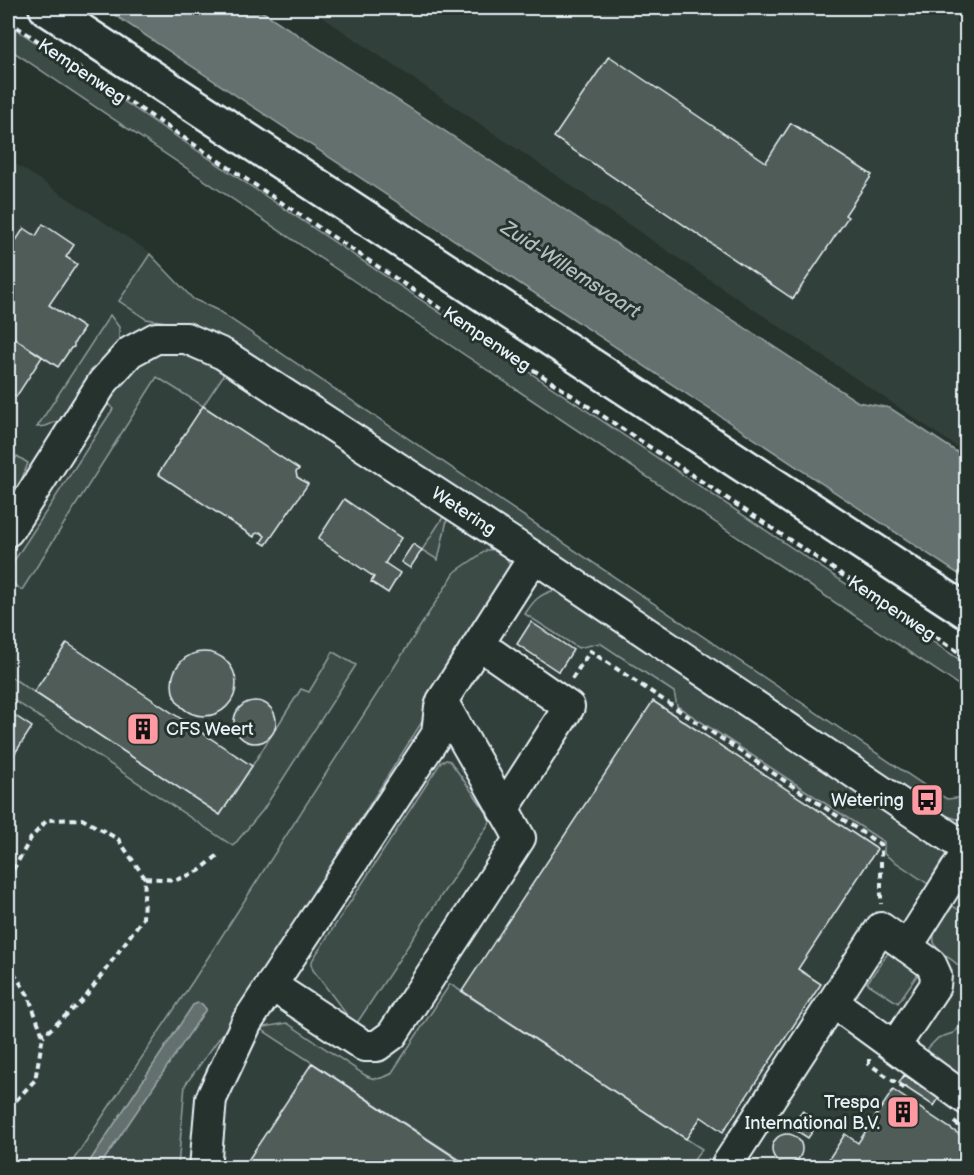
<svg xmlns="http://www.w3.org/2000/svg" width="974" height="1175" font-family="'Balsamiq Sans',sans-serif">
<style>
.built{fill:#333f3a}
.green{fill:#3e4b47;stroke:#939ea0;stroke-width:1.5}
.water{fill:#636f6d;stroke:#98a3a5;stroke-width:1.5}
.building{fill:#505c59;stroke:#e8f1f8;stroke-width:1.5}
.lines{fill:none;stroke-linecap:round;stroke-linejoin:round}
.minor-casing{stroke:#e8f1f8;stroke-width:34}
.major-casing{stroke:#e8f1f8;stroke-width:38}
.path{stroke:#e8f1f8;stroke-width:4;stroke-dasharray:6 4.5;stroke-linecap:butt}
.minor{stroke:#26332d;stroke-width:30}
.major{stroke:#26332d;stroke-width:33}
.labels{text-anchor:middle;stroke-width:6;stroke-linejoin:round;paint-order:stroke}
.street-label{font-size:18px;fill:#e8f1f8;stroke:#26332d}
.poi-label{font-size:18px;fill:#e8f1f8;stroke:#26332d;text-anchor:end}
.water-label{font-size:20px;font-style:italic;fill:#b3bdc0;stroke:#26332d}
</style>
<rect width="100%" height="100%" fill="#26332d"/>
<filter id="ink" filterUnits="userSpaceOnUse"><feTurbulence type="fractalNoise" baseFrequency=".0167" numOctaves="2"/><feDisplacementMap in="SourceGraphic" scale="12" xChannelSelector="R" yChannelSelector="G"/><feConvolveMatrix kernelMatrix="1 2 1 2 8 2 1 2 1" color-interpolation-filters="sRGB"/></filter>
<g filter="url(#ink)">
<path class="built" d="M 309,8 L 966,8 L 966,453 Z
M 8,159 L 151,253 L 192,300 L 966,815 L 966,1167 L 8,1167 Z"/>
<path class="green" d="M 8,24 L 966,664 L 966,690 L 354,281 L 8,48 Z
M 150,254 L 193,299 L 217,310 L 933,791 L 947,799 L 966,797 L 966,819 L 957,819 L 938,813 L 187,325 L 146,319 L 119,301 Z
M 110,315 L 119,327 L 119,341 L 65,418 L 46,426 L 37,427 Z
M 168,352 L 191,354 L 222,369 L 223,376 L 203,406 L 157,377 L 22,590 L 8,580 L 8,570 L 113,409 L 106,402 L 132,369 L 147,358 Z
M 17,456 L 28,463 L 16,494 L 8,507 L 8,471 Z
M 443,517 L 447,520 L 438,560 L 422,550 Z
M 498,549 C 511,561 513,568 508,586 L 237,1014 L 185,1085 L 178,1167 L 99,1167 L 206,1009 L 198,1003 L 193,1005 L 86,1167 L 68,1168 L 193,981 L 455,572 L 487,550 Z
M 556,590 L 565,592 L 950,847 L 928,884 L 884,854 L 884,842 L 677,706 L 674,692 L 600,643 L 578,648 L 525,614 C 534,600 539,594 556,590 Z
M 333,652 L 356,665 L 263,810 L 233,846 L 8,696 L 8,675 L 220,815 L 252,766 L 301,689 L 309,692 Z
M 446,760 L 450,761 L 490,817 L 490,822 L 357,1023 L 353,1023 L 313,970 L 311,964 L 313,959 L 441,762 Z
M 953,906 L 966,915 L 966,979 C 964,974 963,970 959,966 C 949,955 926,949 936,930 C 940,921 947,914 953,906 Z
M 888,953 L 918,974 L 898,1003 L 867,983 Z
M 450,984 L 702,1149 L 689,1167 L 471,1167 L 259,1028 L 287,1023 L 365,1075 C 375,1081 381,1079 391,1074 Z
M 966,1007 L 966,1074 L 965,1076 L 958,1078 L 929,1055 L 928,1048 L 938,1038 L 953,1033 L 960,1027 Z"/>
<path class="water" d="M 104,8 L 257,8 L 858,402 L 890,408 L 966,458 L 966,579 Z
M 198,1003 L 202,1004 L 206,1009 L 99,1167 L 86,1167 L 193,1005 Z"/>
<path class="building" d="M 609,56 L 766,162 L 791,123 L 872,175 L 845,215 L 848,217 L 793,299 L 554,137 Z
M 43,224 L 74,245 L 66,257 L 77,264 L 49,305 L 84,328 L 74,343 L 74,347 L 71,348 L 58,367 L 8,334 L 8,253 L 24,228 L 36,236 Z
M 8,334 L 42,357 L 16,397 L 8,391 Z
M 203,406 L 299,469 L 296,472 L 297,477 L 308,484 L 266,545 L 261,542 L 265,536 L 260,532 L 255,534 L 254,537 L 158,474 Z
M 344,499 L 401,538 L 385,563 L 400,573 L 388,593 L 371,582 L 374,577 L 318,539 Z
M 413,544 L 422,550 L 410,568 L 401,562 Z
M 531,622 L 573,650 L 559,672 L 517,644 Z
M 67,643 L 252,766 L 220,815 L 34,692 Z
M172 684a32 32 0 1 1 64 0a32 32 0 1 1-64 0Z
M234 722a21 21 0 1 1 42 0a21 21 0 1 1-42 0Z
M 653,701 L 877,849 L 798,969 L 821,984 L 723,1132 L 701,1117 L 686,1139 L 462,991 Z
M 8,711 L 32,727 L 8,764 Z
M 312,1063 L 471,1168 L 243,1168 Z
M 904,1075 L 939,1098 L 934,1106 L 899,1083 Z
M 893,1090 L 966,1139 L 966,1168 L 823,1168 L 845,1134 L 858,1143 Z
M 802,1111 L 819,1122 L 808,1138 L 791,1127 Z
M772 1149a15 15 0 1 1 30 0a15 15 0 1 1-30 0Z"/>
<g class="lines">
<g class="minor-casing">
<path id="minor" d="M 8,531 L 103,382 L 130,352 L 156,338 L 186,338 L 223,354 L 534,557 L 966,848
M 493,654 L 569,707 L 503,810
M 907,947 L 966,854
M 271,985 L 364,1046 L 377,1046 L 392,1035 L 520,838 L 442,701
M 833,1002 L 966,1099
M 205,1168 L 211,1099 L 247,1022 L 437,734 L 440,707 L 442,701 L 534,557
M 725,1168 L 881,928 L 931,964 L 936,975 L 935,986 L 895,1046"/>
</g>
<g class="major-casing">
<path id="major" d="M 46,8 L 966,611"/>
</g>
<path class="path" d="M 8,21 L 966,657
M 572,679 L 590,651 L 881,845 L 881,904
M 145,878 L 176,880 L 199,871 L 217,856
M 8,879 L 31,838 L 47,820 L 82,819 L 118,839 L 145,878 L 143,918 L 85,998 L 43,1036
M 8,964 L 28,995 L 43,1036 L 35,1080 L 8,1109
M 869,1059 L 869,1064 L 908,1091
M 954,1122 L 966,1131"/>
<use href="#minor" class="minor"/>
<use href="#major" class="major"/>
</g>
</g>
<defs>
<g id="building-square" transform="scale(1.725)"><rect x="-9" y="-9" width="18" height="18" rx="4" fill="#ff9aa2" stroke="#26332d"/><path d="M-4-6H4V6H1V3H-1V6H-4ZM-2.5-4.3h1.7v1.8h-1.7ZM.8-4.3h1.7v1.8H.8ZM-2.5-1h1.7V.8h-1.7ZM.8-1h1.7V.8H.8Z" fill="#111"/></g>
<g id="bus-square" transform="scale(1.725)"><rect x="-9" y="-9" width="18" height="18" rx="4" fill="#ff9aa2" stroke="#26332d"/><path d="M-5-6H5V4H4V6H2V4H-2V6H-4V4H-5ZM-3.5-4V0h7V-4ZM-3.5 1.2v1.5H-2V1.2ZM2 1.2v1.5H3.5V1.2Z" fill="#111"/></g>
</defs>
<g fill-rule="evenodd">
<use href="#building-square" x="143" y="729"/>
<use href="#bus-square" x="927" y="800"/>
<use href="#building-square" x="903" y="1112"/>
</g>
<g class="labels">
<g class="street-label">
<text transform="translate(82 71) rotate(34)" y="6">Kempenweg</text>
<text transform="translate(487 339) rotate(34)" y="6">Kempenweg</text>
<text transform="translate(464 511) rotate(33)" y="6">Wetering</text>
<text transform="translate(892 608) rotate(34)" y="6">Kempenweg</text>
</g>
<g class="poi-label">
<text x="166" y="735" text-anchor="start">CFS Weert</text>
<text x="904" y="806">Wetering</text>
<text x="880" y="1108">Trespa<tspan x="880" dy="21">International B.V.</tspan></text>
</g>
<g class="water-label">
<text transform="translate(571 269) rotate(33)" y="7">Zuid-Willemsvaart</text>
</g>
</g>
<rect width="974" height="1175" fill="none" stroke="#26332d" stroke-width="30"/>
<rect x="15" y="15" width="944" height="1145" fill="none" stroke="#e8f1f8" stroke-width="2" filter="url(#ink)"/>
</svg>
